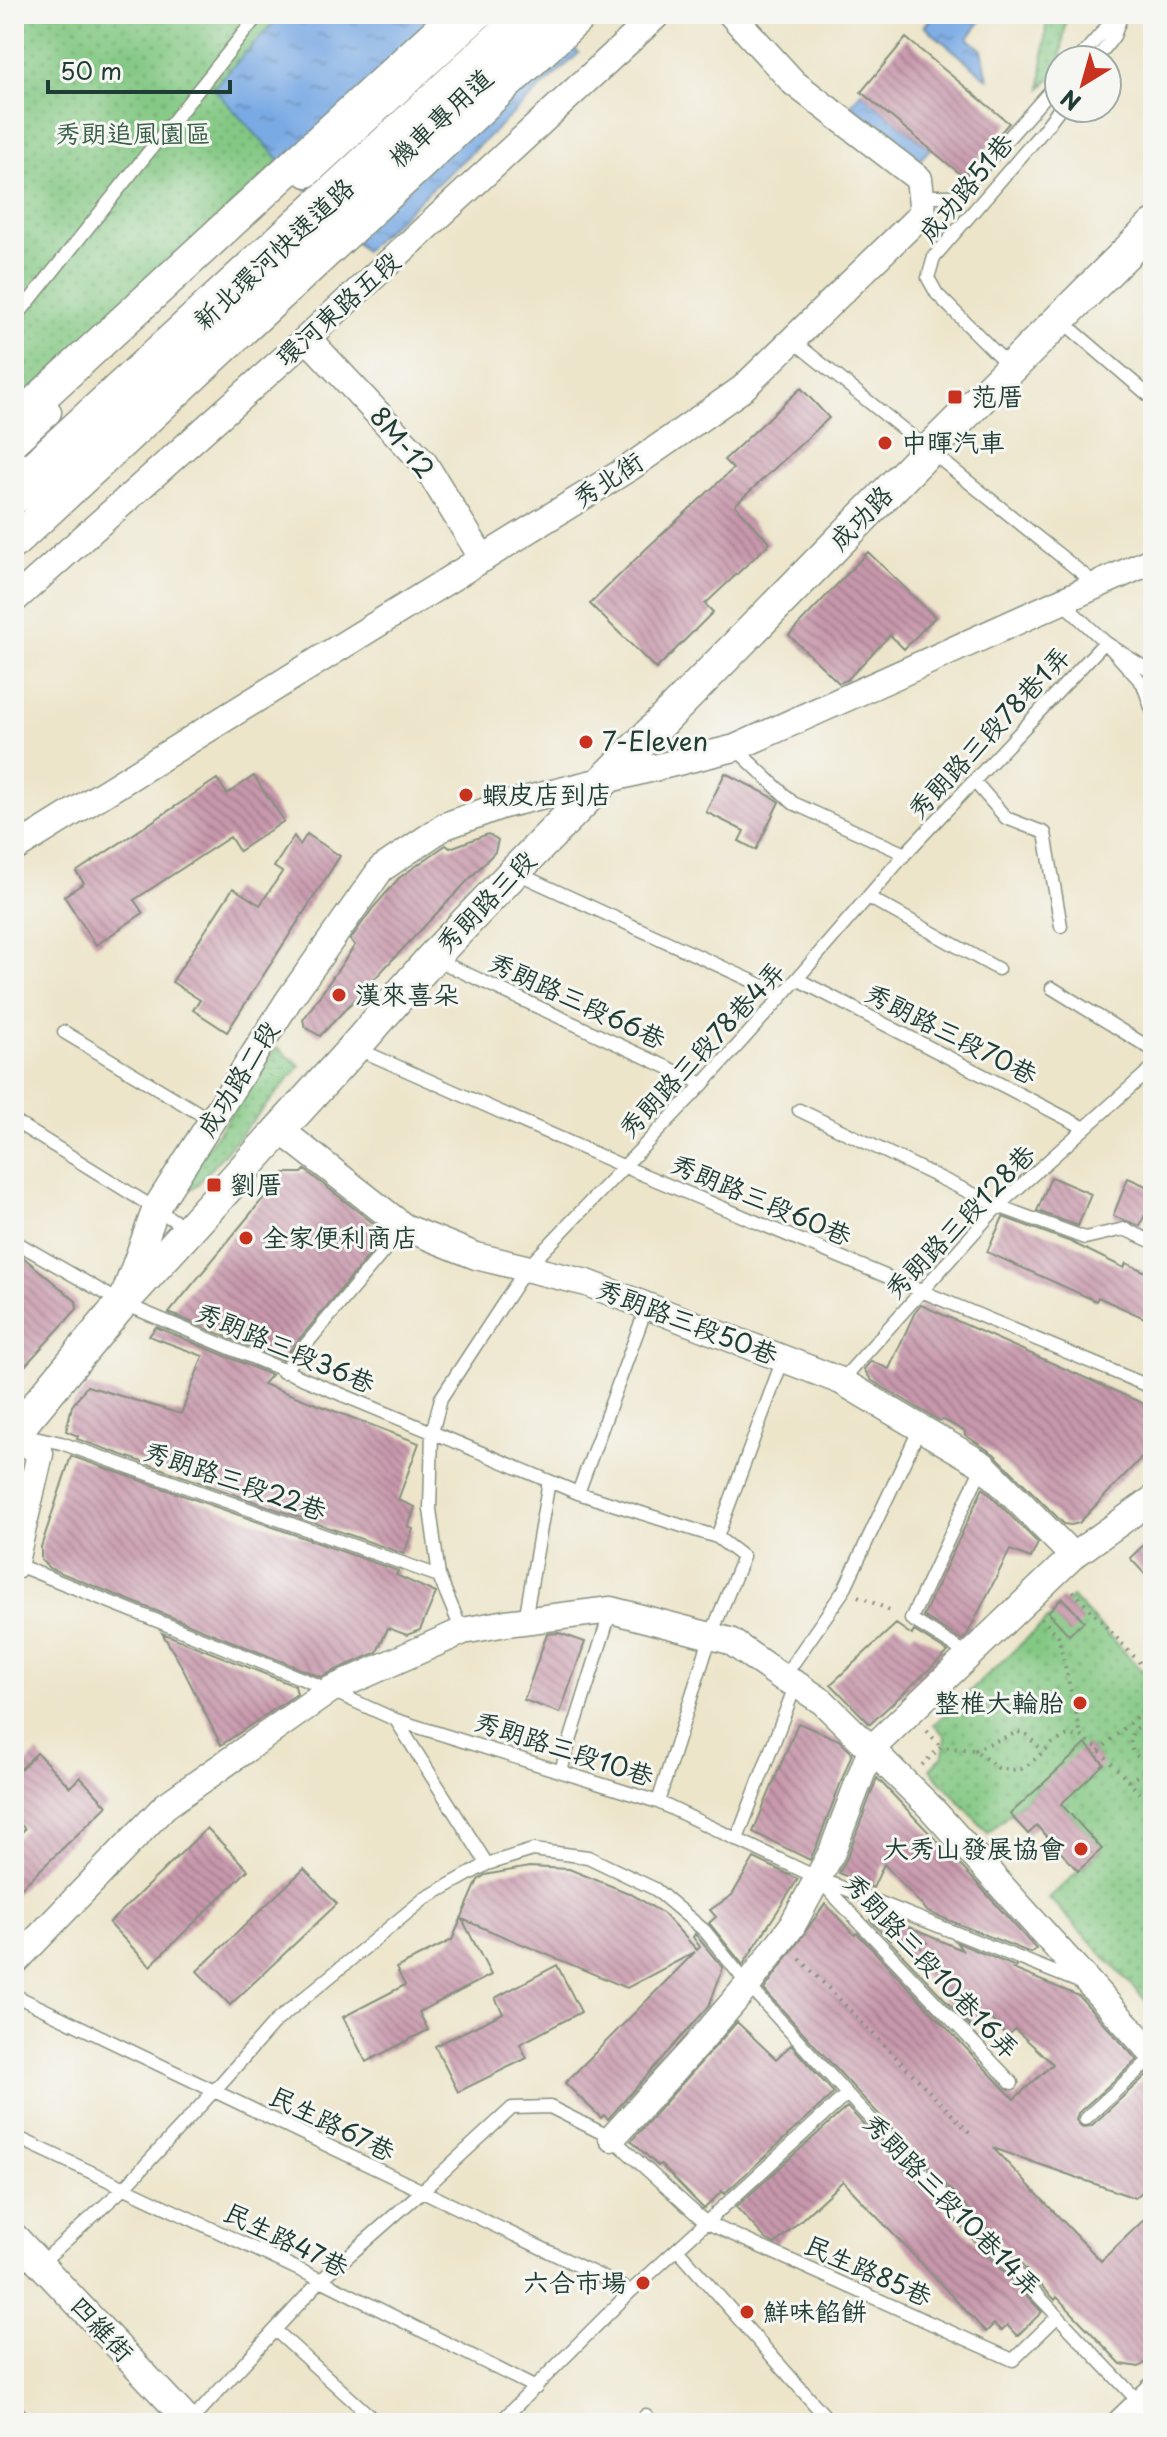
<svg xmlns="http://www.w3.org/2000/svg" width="1167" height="2437" font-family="'Playpen Sans','LXGW WenKai TC',sans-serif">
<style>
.park{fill:url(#park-dots);stroke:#51825c;stroke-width:2}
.water{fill:url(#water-ripples);stroke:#4c748c;stroke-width:2}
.building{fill:url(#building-back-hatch)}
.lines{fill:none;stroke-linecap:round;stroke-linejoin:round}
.service-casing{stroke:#86917f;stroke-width:15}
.minor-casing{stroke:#86917f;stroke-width:29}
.tertiary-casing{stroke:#86917f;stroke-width:35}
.trunk-casing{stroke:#86917f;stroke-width:45}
.path{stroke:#86917f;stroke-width:4;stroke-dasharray:2 6;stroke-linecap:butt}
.service{stroke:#fff;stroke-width:12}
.minor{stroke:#fff;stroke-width:26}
.tertiary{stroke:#fff;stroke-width:32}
.trunk{stroke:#fff;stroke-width:42}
.poi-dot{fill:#c8321e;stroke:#f6f6f2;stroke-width:3}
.labels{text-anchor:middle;stroke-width:6;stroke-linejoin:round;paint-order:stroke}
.street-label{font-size:26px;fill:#1f3d34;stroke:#f6f6f2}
.park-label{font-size:26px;fill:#386048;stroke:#f6f6f2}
.poi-label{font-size:26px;fill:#1f3d34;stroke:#f6f6f2;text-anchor:start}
</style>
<defs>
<pattern id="park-dots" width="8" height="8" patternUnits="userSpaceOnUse" patternTransform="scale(2)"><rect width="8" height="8" fill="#83c883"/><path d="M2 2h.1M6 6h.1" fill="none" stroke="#6ba46c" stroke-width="1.8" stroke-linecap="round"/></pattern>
<pattern id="water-ripples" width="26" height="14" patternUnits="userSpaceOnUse" patternTransform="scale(2)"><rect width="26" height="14" fill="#7aaae4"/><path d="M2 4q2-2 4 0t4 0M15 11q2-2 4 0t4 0" fill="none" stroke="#638cba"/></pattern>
<pattern id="building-back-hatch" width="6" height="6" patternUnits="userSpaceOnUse" patternTransform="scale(2)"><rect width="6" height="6" fill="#c898ac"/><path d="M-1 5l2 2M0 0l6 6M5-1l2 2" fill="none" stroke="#a27d8d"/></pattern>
</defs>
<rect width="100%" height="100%" fill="#f6f6f2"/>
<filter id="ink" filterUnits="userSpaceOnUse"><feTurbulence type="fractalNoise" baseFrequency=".0125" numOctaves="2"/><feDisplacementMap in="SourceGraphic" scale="16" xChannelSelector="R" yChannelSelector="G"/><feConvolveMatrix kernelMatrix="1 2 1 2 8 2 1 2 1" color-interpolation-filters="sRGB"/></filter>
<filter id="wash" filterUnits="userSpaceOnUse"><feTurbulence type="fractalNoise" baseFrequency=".006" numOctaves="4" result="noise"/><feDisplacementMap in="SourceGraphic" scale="32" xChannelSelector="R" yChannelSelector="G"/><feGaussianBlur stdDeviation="1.8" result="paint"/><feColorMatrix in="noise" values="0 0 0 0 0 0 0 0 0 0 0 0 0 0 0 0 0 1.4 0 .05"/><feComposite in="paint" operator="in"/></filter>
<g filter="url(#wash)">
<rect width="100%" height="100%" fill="#ede5ca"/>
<path class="park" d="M 14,14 L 441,14 L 14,406 Z
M 1047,14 L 1067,14 L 1059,70 L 1041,88 Z
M 277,1047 L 300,1066 L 196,1186 L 190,1189 L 186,1188 L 186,1179 Z
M 1072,1597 L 1153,1682 L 1153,2004 L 1151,2006 L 1049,1898 L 1102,1849 L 1042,1785 L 988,1833 L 930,1769 L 943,1756 L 945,1736 L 934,1724 Z"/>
<path class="water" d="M 282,14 L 542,14 L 579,53 L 364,251 L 213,88 Z
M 934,14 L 973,14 L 981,21 L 968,38 L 982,50 L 988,79 L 924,26 Z
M 861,92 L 930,149 L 919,161 L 851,105 Z"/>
<g id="blocks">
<path class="building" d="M 906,38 L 1009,123 L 963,176 L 861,92 Z
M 801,388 L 829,418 L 735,505 L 770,543 L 705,604 L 713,612 L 656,669 L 590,604 L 648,547 L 733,469 L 724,460 Z
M 868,552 L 935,617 L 904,649 L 890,635 L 847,680 L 839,683 L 789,635 Z
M 725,773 L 774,798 L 779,802 L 756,850 L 739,841 L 744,831 L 706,812 Z
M 254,776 L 284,821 L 239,851 L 230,837 L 134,900 L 143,913 L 96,945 L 64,896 L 84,883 L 76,872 L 217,779 L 227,794 Z
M 307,834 L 340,856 L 227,1032 L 193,1010 L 200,1000 L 172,982 L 233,888 L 260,905 L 282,872 L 274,867 L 294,836 L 300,845 Z
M 488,834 L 498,840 L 495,852 L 320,1036 L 305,1027 L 303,1020 L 355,945 L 350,940 L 373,908 L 399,878 L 446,845 L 450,848 Z
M 305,1170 L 387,1234 L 282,1360 L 169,1313 L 284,1173 L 302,1173 Z
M 1051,1177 L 1091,1194 L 1078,1226 L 1037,1211 Z
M 1128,1178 L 1153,1189 L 1153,1196 L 1140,1226 L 1113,1216 Z
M 1003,1217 L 1071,1242 L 1124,1268 L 1126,1263 L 1153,1275 L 1153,1322 L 1098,1297 L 1096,1301 L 987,1252 Z
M 23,1257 L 76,1301 L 77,1309 L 14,1378 L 14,1268 Z
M 921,1305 L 1153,1408 L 1153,1463 L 1141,1458 L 1079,1523 L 1071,1525 L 1064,1524 L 994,1454 L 965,1435 L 965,1431 L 944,1420 L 940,1421 L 871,1380 L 864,1369 L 871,1361 L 889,1369 L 914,1314 Z
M 156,1327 L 271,1375 L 263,1384 L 419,1443 L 398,1500 L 415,1507 L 408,1527 L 413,1529 L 404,1554 L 77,1439 L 78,1436 L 66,1431 L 72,1406 L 87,1386 L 181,1414 L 203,1356 L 149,1336 Z
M 71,1456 L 398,1571 L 396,1575 L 436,1593 L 420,1630 L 407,1635 L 388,1628 L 377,1652 L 321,1677 L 49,1568 L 41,1560 L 41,1547 Z
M 983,1488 L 1038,1543 L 1031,1558 L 1010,1550 L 967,1635 L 962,1640 L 923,1616 Z
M 1153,1536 L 1153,1583 L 1130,1558 Z
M 1062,1598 L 1084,1621 L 1069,1635 L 1048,1612 Z
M 896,1624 L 912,1635 L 914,1631 L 948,1652 L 870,1724 L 831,1684 Z
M 162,1633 L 295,1686 L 297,1694 L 221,1745 L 181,1665 Z
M 559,1633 L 585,1642 L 560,1713 L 524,1700 L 547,1634 Z
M 798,1723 L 839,1740 L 852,1753 L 817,1845 L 810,1860 L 753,1832 Z
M 1086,1744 L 1104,1764 L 1061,1804 L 1102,1849 L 1078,1871 L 1037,1826 L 1028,1834 L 1010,1814 Z
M 37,1753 L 70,1787 L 80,1777 L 107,1806 L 14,1895 L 14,1840 L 25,1829 L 14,1818 L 14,1775 Z
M 877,1778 L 976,1882 L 1036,1949 L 1031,1953 L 928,1912 L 884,1864 L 873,1888 L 839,1873 L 847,1858 Z
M 207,1828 L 248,1870 L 150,1966 L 109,1923 Z
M 754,1858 L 798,1879 L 743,1965 L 709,1923 L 716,1917 L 710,1910 L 732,1895 Z
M 529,1867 L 569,1869 L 631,1894 L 664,1914 L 697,1950 L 700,1947 L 693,1937 L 695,1934 L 723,1968 L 709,2006 L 608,2119 L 604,2115 L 601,2118 L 565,2083 L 695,1952 L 627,1988 L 462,1919 L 491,1975 L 419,2012 L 428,2030 L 366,2062 L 343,2017 L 405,1985 L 396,1968 L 452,1940 L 478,1880 L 485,1875 Z
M 304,1869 L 337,1904 L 230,2005 L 197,1971 Z
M 825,1904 L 855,1935 L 857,1933 L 1014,2099 L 1053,2064 L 1015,2029 L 1008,2036 L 986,2014 L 972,2028 L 870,1920 L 876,1913 L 962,1950 L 956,1942 L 1016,1967 L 1013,1969 L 1079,1996 L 1137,2060 L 1078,2113 L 1076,2120 L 1082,2127 L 1091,2126 L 1151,2071 L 1153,2072 L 1153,2182 L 1135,2198 L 993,2148 L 1101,2261 L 1153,2211 L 1153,2356 L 1148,2361 L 1139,2367 L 1121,2364 L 1057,2297 L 1055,2300 L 854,2088 L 764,1990 Z
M 557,1965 L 581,2012 L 520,2044 L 527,2058 L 458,2092 L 435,2046 L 503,2013 L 495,1998 Z
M 737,2022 L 776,2059 L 791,2045 L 834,2093 L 724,2194 L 722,2191 L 704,2209 L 660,2164 L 658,2166 L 631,2141 Z
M 847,2107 L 1042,2312 L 1017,2336 L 1007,2325 L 1001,2331 L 994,2324 L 986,2332 L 843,2181 L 775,2244 L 766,2239 L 736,2207 Z"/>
</g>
</g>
<g filter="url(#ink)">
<use href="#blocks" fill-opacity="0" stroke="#86917f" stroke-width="2"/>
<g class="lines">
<g class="service-casing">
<path id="service" d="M 1078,60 L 1118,14
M 1096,60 L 1114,36 L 1122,14
M 921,196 L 957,196 L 1059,81
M 14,320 L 259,14
M 1061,320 L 1153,399
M 792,340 L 1098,586
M 1011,368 L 937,294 L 928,278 L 934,257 L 1042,132 L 1060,108
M 1061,601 L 1105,642 L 1143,684 L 1153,713
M 735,748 L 793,803 L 905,854
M 974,781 L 1006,818 L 1045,833 L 1061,926
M 517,873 L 783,995
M 868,897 L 998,969
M 435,959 L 703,1084
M 797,979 L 1085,1128
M 1052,988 L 1153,1050
M 64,1032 L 212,1121
M 358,1049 L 625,1167 L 1153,1388
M 799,1110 L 998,1206 L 1085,1238 L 1124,1229 L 1153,1242
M 14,1121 L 188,1229
M 14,1241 L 122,1303 L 578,1493 L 717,1537 L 743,1557 L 711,1635 L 658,1802
M 283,1372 L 404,1227
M 841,1381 L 998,1206 L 1153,1067
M 26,1435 L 61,1443 L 439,1576
M 578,1493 L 647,1306
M 717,1537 L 783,1359
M 15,1564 L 330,1690 L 396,1720 L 658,1802 L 818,1878 L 1079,1982
M 525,1620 L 549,1481
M 462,1631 L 439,1576 L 430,1509 L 432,1433 L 441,1398 L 526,1269 L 703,1084 L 783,995 L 905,854 L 1105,642 L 1153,673
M 969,1655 L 911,1619 L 983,1465
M 783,1678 L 844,1590 L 921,1426
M 396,1720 L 487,1864
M 561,1770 L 611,1610
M 737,1839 L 796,1684
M 823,1884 L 1012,2083
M 14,1995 L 631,2291
M 1085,2119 L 1153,2057
M 14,2136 L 321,2280 L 536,2388
M 677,2249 L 831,2423
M 40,2264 L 125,2187 L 214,2091 L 275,2022 L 424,1899 L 487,1864 L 533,1850 L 588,1857 L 655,1889 L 705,1931 L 748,1985 L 847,2094 L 1140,2403
M 275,2330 L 371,2417
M 14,2408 L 28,2423
M 190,2422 L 321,2280 L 421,2192 L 512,2108 L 550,2107 L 612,2138 L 705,2222 L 1013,2360 L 1058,2316
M 499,2423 L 631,2291 L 847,2094
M 638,2423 L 646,2415 L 653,2423"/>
</g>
<g class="minor-casing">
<path id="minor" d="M 307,174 L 481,14
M 307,338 L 424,463 L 483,559
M 14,443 L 48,412
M 14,600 L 307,338 L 658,14
M 14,849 L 629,468 L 742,389 L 923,213 L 919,179 L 794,83 L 731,14
M 279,1129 L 404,1227 L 476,1256 L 587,1283 L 841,1381 L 983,1465 L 1073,1556
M 124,1296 L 156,1208 L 288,1001 L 381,869 L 445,826 L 500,806 L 735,748 L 1153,560
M 14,1566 L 40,1454 L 14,1432
M 14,1963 L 165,1806 L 330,1690 L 463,1631 L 506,1623 L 611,1610 L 730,1641 L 783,1678 L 796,1684 L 823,1702 L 930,1807 L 1153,2054
M 612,2138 L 695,2047 L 748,1985 L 792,1926 L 832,1852 L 871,1749 L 1073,1556 L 1153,1499
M 14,2236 L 190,2423
M 1120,2423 L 1153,2391"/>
</g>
<g class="tertiary-casing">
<path id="tertiary" d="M 14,422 L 457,14
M 14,542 L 582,14
M 14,1433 L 122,1303 L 355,1047 L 432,958 L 514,872 L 928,451 L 1153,226"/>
</g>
<g class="trunk-casing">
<path id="trunk" d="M 14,492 L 532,14"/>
</g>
<path class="path" d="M 1073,1591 L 1153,1677
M 858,1596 L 894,1612
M 1041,1618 L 1058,1635 L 1081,1735
M 1153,1723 C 1135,1723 1125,1737 1134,1754 L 1145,1761 L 1153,1761
M 927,1731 L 941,1747
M 974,1750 L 1018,1732 L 1027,1735 L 1043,1752
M 1099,1751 L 1152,1702
M 922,1765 L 941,1747 L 974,1750 L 998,1768 L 1011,1770 L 1021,1769 L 1032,1762 L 1052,1744 L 1066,1736 L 1081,1736 L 1096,1747 L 1153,1807
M 1128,1781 L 1153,1768
M 914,1954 L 928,1941
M 800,1959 L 973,2136"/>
<use href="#service" class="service"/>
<use href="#minor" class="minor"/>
<use href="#tertiary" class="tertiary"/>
<use href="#trunk" class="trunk"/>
</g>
</g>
<g class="poi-dot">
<rect x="947" y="389" width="16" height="16" rx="4"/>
<circle cx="885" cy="443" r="8"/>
<circle cx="586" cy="742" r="8"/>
<circle cx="466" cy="795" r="8"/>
<circle cx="339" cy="995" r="8"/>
<rect x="206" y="1177" width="16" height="16" rx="4"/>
<circle cx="246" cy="1238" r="8"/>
<circle cx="1080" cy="1703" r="8"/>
<circle cx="1081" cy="1849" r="8"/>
<circle cx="643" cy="2283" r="8"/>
<circle cx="747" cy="2312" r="8"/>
</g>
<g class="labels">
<g class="street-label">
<text transform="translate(441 118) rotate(-43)" y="9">機車專用道</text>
<text transform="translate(966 188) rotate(-50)" y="9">成功路51巷</text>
<text transform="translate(274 254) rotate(-43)" y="9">新北環河快速道路</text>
<text transform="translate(338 309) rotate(-42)" y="9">環河東路五段</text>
<text transform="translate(402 443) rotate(50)" y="9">8M-12</text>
<text transform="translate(608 480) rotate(-33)" y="9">秀北街</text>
<text transform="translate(861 518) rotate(-46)" y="9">成功路</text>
<text transform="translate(989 733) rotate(-47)" y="9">秀朗路三段78巷1弄</text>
<text transform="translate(486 902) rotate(-46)" y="9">秀朗路三段</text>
<text transform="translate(577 1001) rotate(25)" y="9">秀朗路三段66巷</text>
<text transform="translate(951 1034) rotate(27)" y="9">秀朗路三段70巷</text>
<text transform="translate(702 1050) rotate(-47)" y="9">秀朗路三段78巷4弄</text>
<text transform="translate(238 1079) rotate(-58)" y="9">成功路二段</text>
<text transform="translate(761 1200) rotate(23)" y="9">秀朗路三段60巷</text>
<text transform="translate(960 1222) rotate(-46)" y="9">秀朗路三段128巷</text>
<text transform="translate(687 1322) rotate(21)" y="9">秀朗路三段50巷</text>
<text transform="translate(285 1348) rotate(23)" y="9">秀朗路三段36巷</text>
<text transform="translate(235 1481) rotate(19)" y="9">秀朗路三段22巷</text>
<text transform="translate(564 1749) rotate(18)" y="9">秀朗路三段10巷</text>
<text transform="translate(931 1966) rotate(47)" y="9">秀朗路三段10巷16弄</text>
<text transform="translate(332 2124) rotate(26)" y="9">民生路67巷</text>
<text transform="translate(952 2205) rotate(46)" y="9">秀朗路三段10巷14弄</text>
<text transform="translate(286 2240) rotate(26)" y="9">民生路47巷</text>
<text transform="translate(868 2271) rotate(24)" y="9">民生路85巷</text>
<text transform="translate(102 2329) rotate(47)" y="9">四維街</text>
</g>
<g class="park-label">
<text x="133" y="143">秀朗追風園區</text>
</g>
<g class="poi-label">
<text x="971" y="406">范厝</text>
<text x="901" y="452">中暉汽車</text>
<text x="602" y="751">7-Eleven</text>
<text x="482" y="804">蝦皮店到店</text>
<text x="355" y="1004">漢來喜朵</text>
<text x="230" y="1194">劉厝</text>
<text x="262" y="1247">全家便利商店</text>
<text x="1064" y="1712" text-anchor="end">整椎大輪胎</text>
<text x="1065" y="1858" text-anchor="end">大秀山發展協會</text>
<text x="627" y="2292" text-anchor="end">六合市場</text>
<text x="763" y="2321">鮮味餡餅</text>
</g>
</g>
<rect width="1167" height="2437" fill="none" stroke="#f6f6f2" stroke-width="48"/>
<g transform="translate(1083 84) rotate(217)"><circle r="38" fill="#f6f6f2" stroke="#a0aca6" stroke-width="2"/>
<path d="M0-6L14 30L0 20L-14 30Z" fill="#c8321e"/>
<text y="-12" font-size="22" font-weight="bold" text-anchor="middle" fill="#1f3d34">N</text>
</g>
<path d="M48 80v12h182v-12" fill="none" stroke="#1f3d34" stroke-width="4"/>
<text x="60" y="80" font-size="24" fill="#1f3d34" stroke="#f6f6f2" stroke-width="6" paint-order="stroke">50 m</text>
</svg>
